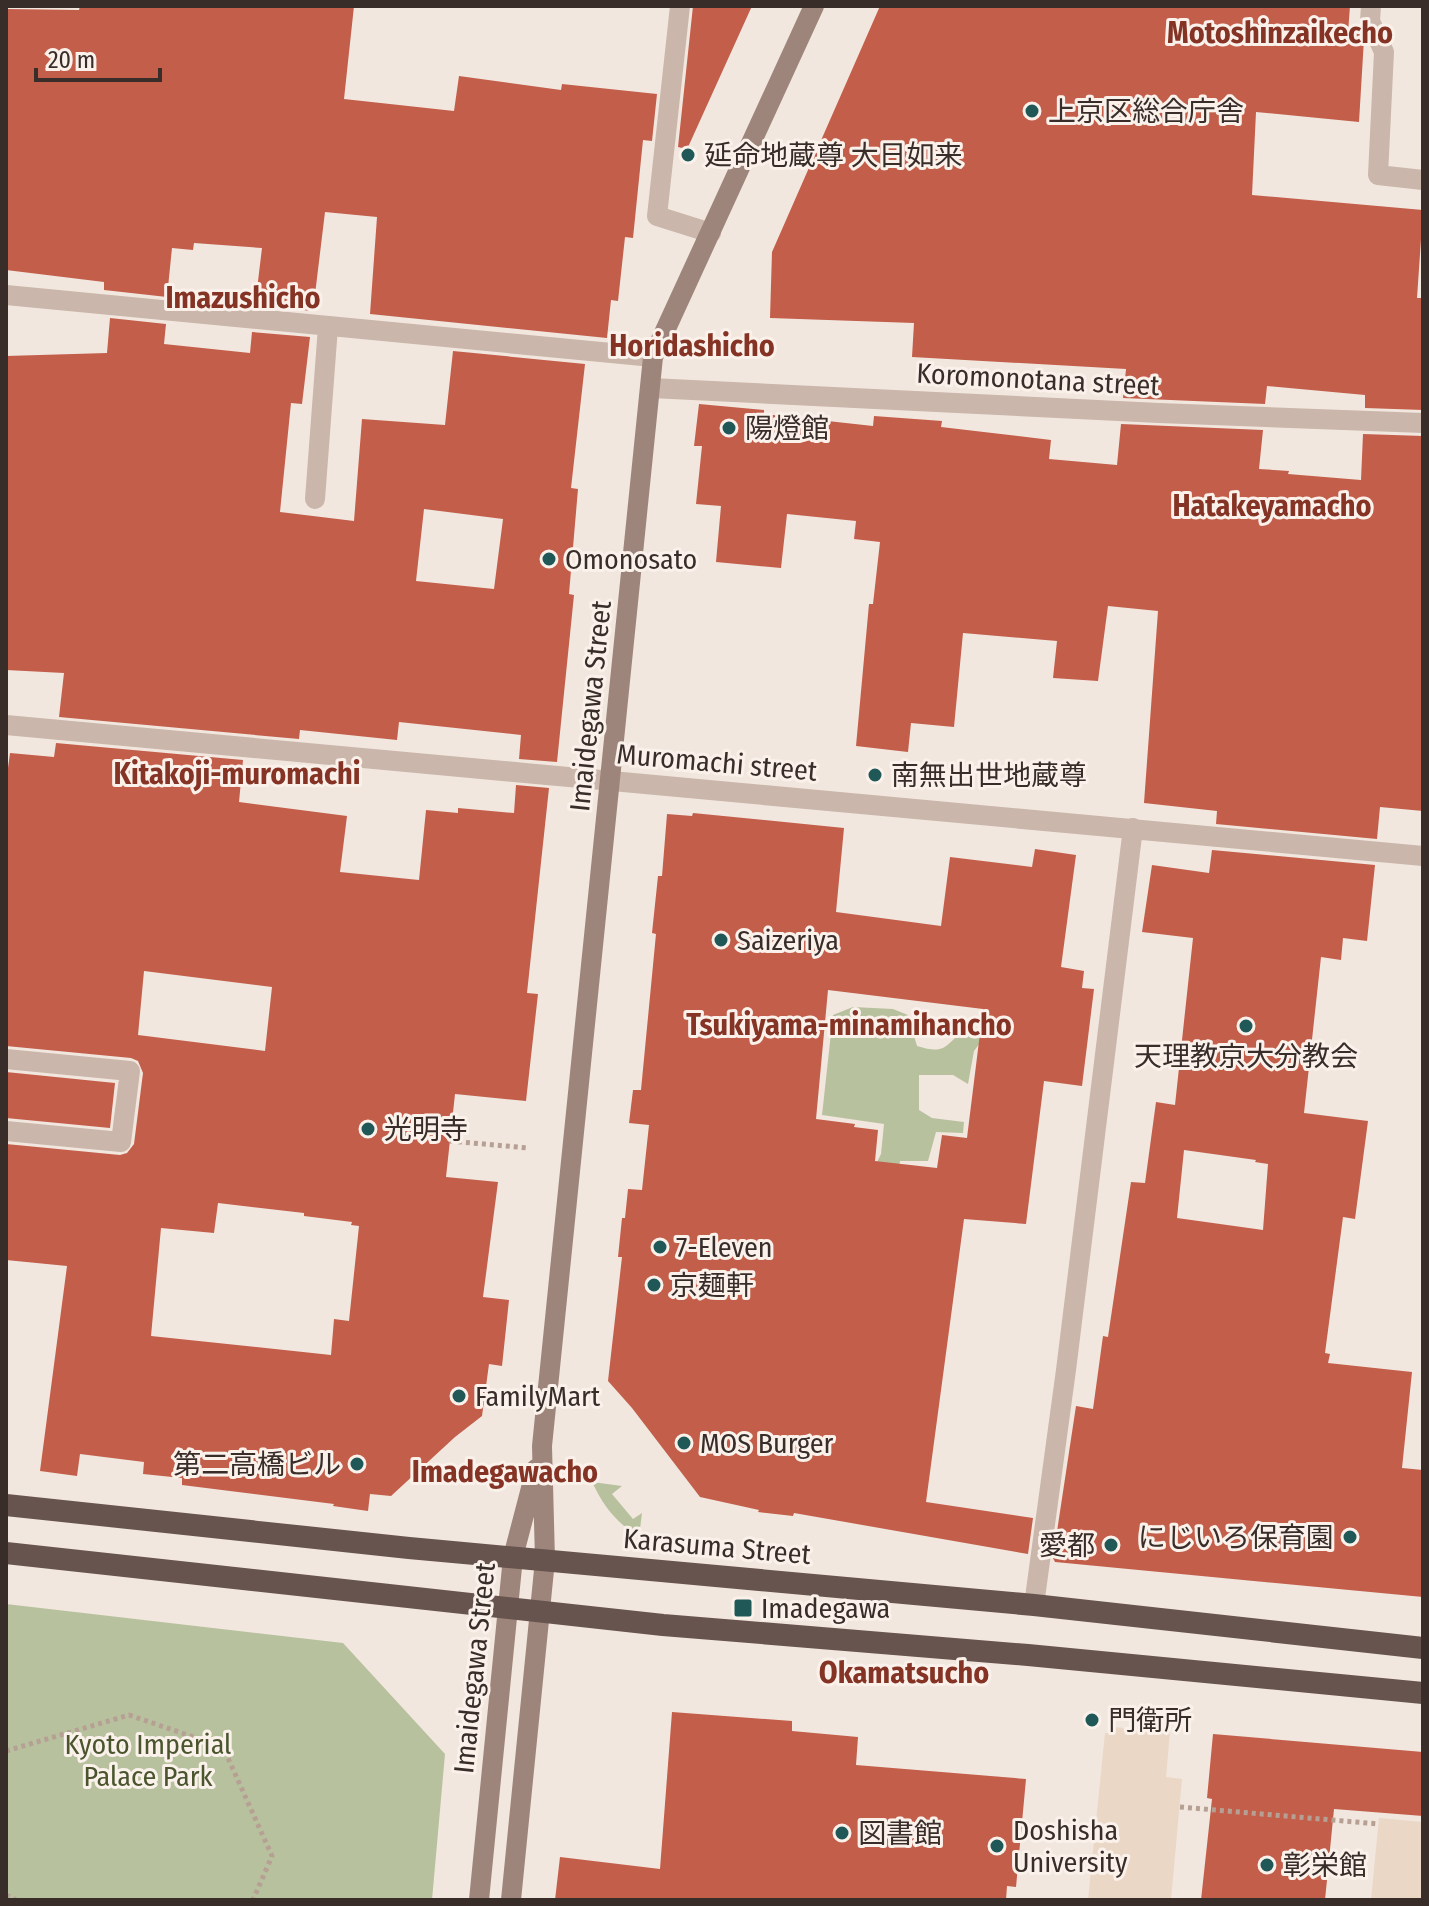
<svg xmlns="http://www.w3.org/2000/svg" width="1429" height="1906" font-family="'Fira Sans Condensed','Noto Sans JP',sans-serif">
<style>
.green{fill:#b8c19e}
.plaza{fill:#ead7c6}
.building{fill:#c35e4b;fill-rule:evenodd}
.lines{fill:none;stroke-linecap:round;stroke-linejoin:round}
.path{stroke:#b6a094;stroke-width:5;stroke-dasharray:4 4;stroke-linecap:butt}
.service{stroke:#cab6aa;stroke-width:20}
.minor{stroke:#cab6aa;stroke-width:20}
.secondary{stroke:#9e857b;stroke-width:20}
.trunk{stroke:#68544e;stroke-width:22}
.poi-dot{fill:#205857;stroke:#faf1eb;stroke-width:3}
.labels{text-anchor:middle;stroke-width:6;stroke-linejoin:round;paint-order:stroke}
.poi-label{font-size:28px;fill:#382d29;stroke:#faf1eb;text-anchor:start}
.street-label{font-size:28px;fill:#382d29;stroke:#faf1eb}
.park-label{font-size:28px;fill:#4a552e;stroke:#faf1eb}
.neighbourhood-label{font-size:30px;font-weight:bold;fill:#853324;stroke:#faf1eb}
</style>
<rect width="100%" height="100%" fill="#f2e7de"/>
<path class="green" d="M 853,1007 L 893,1009 L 908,1015 L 917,1046 C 949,1056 945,1043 968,1027 L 977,1028 L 980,1043 L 974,1051 L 968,1084 L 953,1075 L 919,1075 L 919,1110 L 932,1118 L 964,1122 L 963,1133 L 936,1132 L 928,1161 L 900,1161 L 893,1204 L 876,1164 L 881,1154 L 884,1124 L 822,1115 L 833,1015 Z
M 592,1482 L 622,1486 L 612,1494 L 633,1519 L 642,1513 L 639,1537 C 616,1522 604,1507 592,1482 Z
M 6,1604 L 343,1643 L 445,1754 L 432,1900 L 6,1900 Z"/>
<path class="plaza" d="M 1113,1727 L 1170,1732 L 1166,1777 L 1182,1779 L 1171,1900 L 1088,1900 L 1105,1733 L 1112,1733 Z
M 1379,1818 L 1423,1822 L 1423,1900 L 1371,1900 Z"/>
<path class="building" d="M 80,6 L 354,6 L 344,99 L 454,111 L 459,76 L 561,90 L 562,84 L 657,94 L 652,141 L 643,140 L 633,238 L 625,237 L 618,301 L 611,300 L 607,338 L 370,314 L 377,217 L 325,212 L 313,311 L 255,306 L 262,248 L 194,243 L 193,250 L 172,248 L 167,297 L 104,290 L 104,282 L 6,270 L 6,9 L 79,10 Z
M 693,6 L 752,6 L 684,156 L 682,155 L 682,148 L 678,147 Z
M 880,6 L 1350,6 L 1348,33 L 1362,34 L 1364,39 L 1359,122 L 1256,112 L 1252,195 L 1423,210 L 1417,298 L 1423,298 L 1423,410 L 1365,408 L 1365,395 L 1267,386 L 1265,404 L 1123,398 L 1126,369 L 912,357 L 914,323 L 770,318 L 772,252 Z
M 110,318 L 166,324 L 164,344 L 250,353 L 252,332 L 310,337 L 302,404 L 291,403 L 280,512 L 354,521 L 362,419 L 445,425 L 453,351 L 585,364 L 571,488 L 578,489 L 569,594 L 574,595 L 557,762 L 519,759 L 521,735 L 399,722 L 397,740 L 300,730 L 299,739 L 59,717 L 64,673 L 6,670 L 6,356 L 107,353 ZM 424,509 L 503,519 L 494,589 L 416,581 Z
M 699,404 L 764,410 L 764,414 L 873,426 L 874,416 L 942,421 L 941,427 L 1051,440 L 1049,459 L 1117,465 L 1121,424 L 1263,430 L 1259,469 L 1289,471 L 1288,474 L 1361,480 L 1363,434 L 1423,436 L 1423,811 L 1380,807 L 1377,839 L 1216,824 L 1217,811 L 1144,803 L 1158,611 L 1108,606 L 1098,681 L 1053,678 L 1057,641 L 963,633 L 954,727 L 911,723 L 908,752 L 856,746 L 869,604 L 873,604 L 880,542 L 854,539 L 856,521 L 787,514 L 781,568 L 716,562 L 721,506 L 696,504 L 702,446 L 694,446 Z
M 56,743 L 243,760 L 239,802 L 347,816 L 340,872 L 419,880 L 426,810 L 458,813 L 458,808 L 514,813 L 516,785 L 549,788 L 527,993 L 538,994 L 526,1101 L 455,1094 L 446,1177 L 498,1182 L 483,1297 L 509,1300 L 502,1366 L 489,1364 L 482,1416 L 455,1437 L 391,1496 L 370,1494 L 368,1511 L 333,1506 L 334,1504 L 182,1485 L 182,1478 L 143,1474 L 144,1462 L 80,1454 L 77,1476 L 40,1471 L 67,1266 L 6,1260 L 6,1144 L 120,1155 L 127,1153 L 134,1144 L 143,1073 L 138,1061 L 131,1058 L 6,1046 L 6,783 L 10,753 L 54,757 ZM 144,971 L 272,987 L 265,1051 L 138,1035 ZM 218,1203 L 304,1213 L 304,1216 L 352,1222 L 351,1225 L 359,1226 L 349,1321 L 334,1319 L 331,1355 L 151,1336 L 161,1228 L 214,1233 Z
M 693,813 L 844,828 L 836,912 L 941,926 L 950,857 L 1032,867 L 1035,849 L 1076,855 L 1061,967 L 1084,971 L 1082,988 L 1094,989 L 1082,1086 L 1044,1081 L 1026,1224 L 964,1219 L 926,1502 L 1033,1518 L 1028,1554 L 794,1513 L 793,1516 L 758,1512 L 759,1510 L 700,1497 L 632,1408 L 608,1381 L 622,1257 L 618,1257 L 622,1218 L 625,1218 L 628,1189 L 642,1190 L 649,1125 L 629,1123 L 633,1090 L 641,1090 L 656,934 L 652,933 L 658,876 L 662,876 L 667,814 L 692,816 ZM 828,990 L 983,1009 L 967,1138 L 942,1135 L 937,1168 L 875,1161 L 878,1130 L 854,1127 L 855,1124 L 816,1119 Z
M 1212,850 L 1375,865 L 1367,941 L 1343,938 L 1341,960 L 1321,957 L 1304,1113 L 1368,1121 L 1355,1219 L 1343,1217 L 1325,1353 L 1330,1354 L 1328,1363 L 1412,1372 L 1402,1468 L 1423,1470 L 1423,1597 L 1055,1562 L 1053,1558 L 1076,1406 L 1093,1409 L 1103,1336 L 1108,1337 L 1131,1182 L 1145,1183 L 1156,1102 L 1175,1105 L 1193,938 L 1142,932 L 1152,865 L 1209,873 ZM 1184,1150 L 1256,1160 L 1255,1162 L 1268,1164 L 1263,1230 L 1177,1218 Z
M 6,1072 L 115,1083 L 110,1128 L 6,1118 Z
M 672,1712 L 792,1721 L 792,1731 L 858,1737 L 856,1765 L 1026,1779 L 1016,1887 L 1007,1886 L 1006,1900 L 555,1900 L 560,1857 L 660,1869 Z
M 1213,1734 L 1423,1752 L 1423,1816 L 1334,1809 L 1325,1900 L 1201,1900 L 1212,1799 L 1207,1798 Z"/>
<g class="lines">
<path class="path" d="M 450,1141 L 528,1148
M 1138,1729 L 1140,1705
M 6,1751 L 129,1715 L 223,1747 L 272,1856 L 253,1900
M 1180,1807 L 1379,1824
M 6,1895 L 16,1900"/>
<path class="service" d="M 680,6 L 657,216 L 711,233
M 1371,6 L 1370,21 L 1384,52 L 1378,175 L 1423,180
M 6,295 L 653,357
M 315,499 L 328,327
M 6,1059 L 130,1071 L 121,1142 L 6,1131"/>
<path class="minor" d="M 651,388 L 1159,413 L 1423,423
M 6,725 L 1423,856
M 1034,1605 L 1066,1370 L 1133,828"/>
<path class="secondary" d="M 479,1900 L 513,1557 L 536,1469
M 511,1900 L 545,1560 L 542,1446 L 653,357 L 814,6"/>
<path class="trunk" d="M 6,1505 L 409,1548 L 1034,1605 L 1423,1648
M 6,1553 L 663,1625 L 1028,1655 L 1423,1693"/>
</g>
<g class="poi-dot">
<circle cx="1032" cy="111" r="8"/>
<circle cx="688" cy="155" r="8"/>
<circle cx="729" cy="428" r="8"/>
<circle cx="549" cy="559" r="8"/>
<circle cx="875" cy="775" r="8"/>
<circle cx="721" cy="940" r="8"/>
<circle cx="1246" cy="1026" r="8"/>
<circle cx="368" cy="1129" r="8"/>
<circle cx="660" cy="1247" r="8"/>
<circle cx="654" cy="1285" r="8"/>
<circle cx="459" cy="1396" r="8"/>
<circle cx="684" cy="1443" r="8"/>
<circle cx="357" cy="1464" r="8"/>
<circle cx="1350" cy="1537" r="8"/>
<circle cx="1111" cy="1545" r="8"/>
<rect x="733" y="1598" width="20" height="20" rx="4"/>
<circle cx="1092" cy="1720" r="8"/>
<circle cx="842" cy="1833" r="8"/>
<circle cx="997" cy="1846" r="8"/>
<circle cx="1267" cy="1865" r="8"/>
</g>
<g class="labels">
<g class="poi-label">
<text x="1048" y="121">上京区総合庁舎</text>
<text x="704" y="165">延命地蔵尊 大日如来</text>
<text x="745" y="438">陽燈館</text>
<text x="565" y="569">Omonosato</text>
<text x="891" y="785">南無出世地蔵尊</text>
<text x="737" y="950">Saizeriya</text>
<text x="1246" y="1066" text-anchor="middle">天理教京大分教会</text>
<text x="384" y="1139">光明寺</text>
<text x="676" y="1257">7-Eleven</text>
<text x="670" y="1295">京麺軒</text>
<text x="475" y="1406">FamilyMart</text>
<text x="700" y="1453">MOS Burger</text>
<text x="341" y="1474" text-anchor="end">第二高橋ビル</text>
<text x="1334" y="1547" text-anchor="end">にじいろ保育園</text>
<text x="1095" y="1555" text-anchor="end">愛都</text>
<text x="761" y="1618">Imadegawa</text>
<text x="1108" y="1730">門衛所</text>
<text x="1013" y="1840">Doshisha<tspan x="1013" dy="32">University</tspan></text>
<text x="858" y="1843">図書館</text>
<text x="1283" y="1875">彰栄館</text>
</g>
<g class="street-label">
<text transform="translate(1038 379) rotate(3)" y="10">Koromonotana street</text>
<text transform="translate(590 706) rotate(-84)" y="10">Imaidegawa Street</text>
<text transform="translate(717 762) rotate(5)" y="10">Muromachi street</text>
<text transform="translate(717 1546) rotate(5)" y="10">Karasuma Street</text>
<text transform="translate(474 1668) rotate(-84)" y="10">Imaidegawa Street</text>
</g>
<g class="park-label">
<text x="148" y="1754">Kyoto Imperial<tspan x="148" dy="32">Palace Park</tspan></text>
</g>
<g class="neighbourhood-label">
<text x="1280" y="43">Motoshinzaikecho</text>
<text x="243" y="308">Imazushicho</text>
<text x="692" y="356">Horidashicho</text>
<text x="1272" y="516">Hatakeyamacho</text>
<text x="237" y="784">Kitakoji-muromachi</text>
<text x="849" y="1035">Tsukiyama-minamihancho</text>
<text x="505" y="1482">Imadegawacho</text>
<text x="904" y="1683">Okamatsucho</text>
</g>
</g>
<rect width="1429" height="1906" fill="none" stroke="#382d29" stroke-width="16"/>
<path d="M36 68v12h124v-12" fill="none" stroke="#382d29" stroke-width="4"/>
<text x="48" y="68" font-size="24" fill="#382d29" stroke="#faf1eb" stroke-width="6" paint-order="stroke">20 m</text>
</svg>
